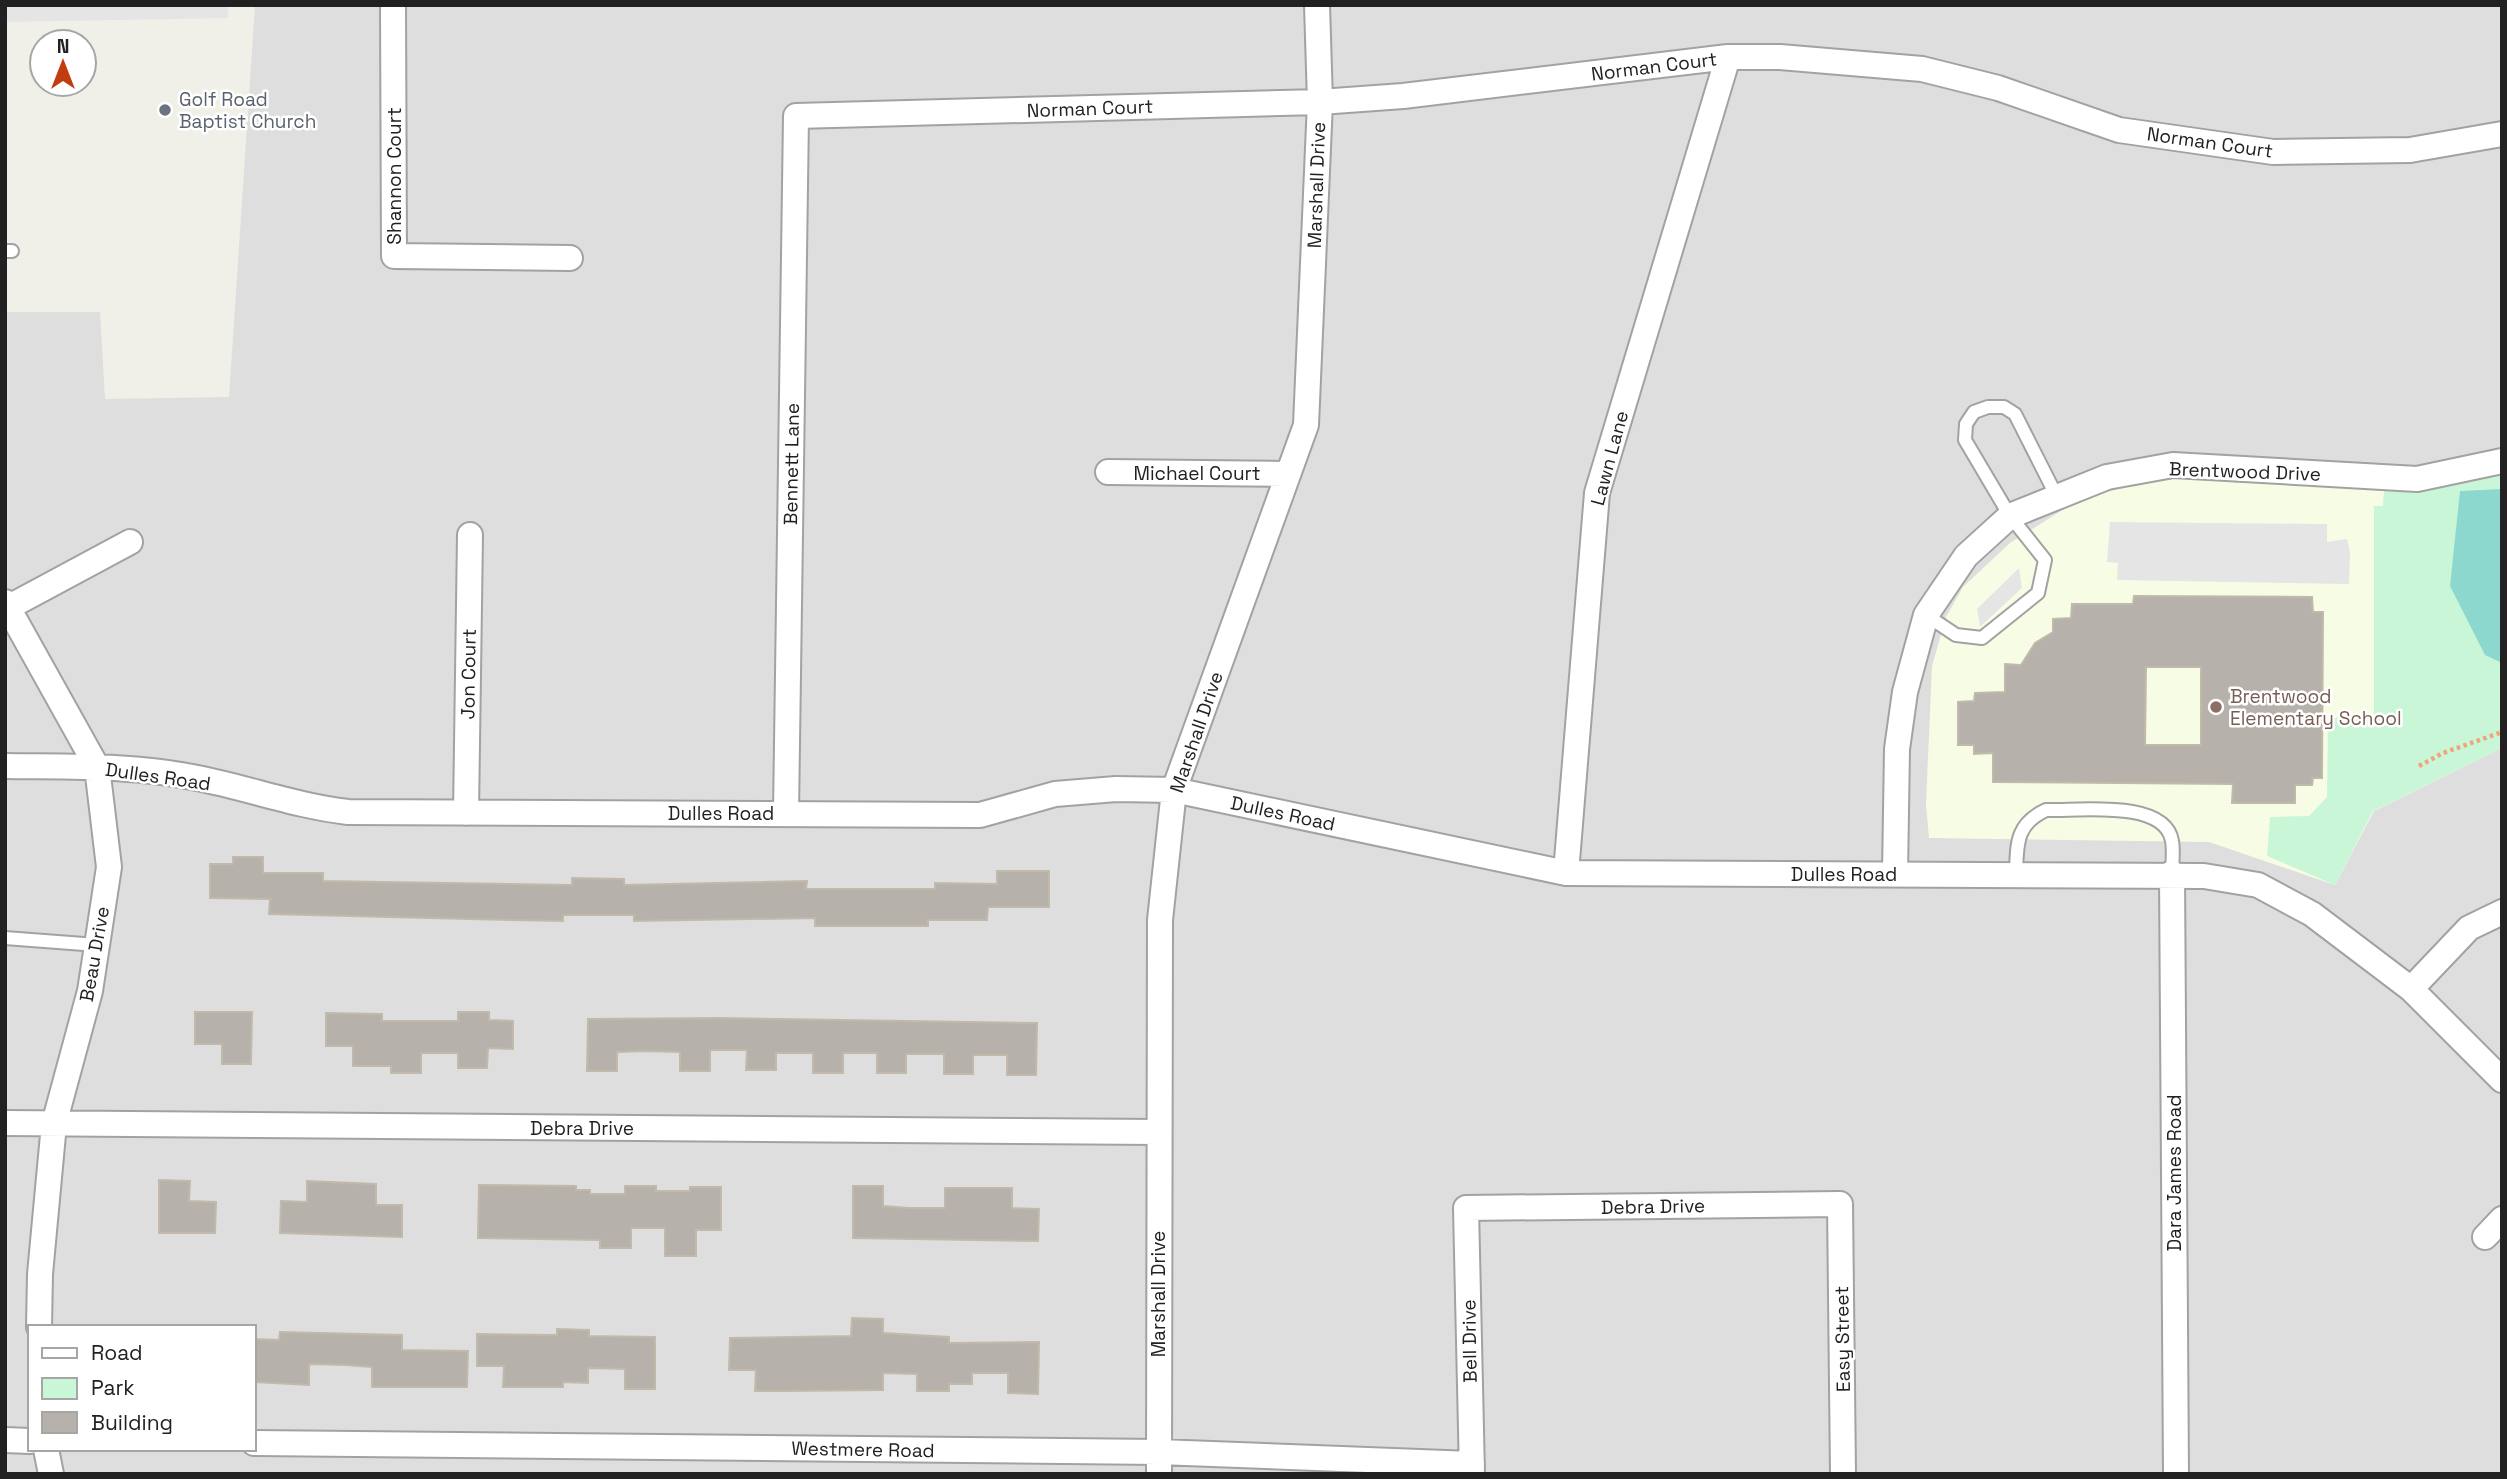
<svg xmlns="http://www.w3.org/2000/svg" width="2507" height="1479" font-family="'Space Grotesk',sans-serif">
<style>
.residential{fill:#dfdede;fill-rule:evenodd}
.education{fill:#f7fde5}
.park{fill:#caf6d8}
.pitch{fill:#8dd8ce}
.parking{fill:#e5e5e5}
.building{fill:#b6b2ab;stroke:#c1baab;stroke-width:2;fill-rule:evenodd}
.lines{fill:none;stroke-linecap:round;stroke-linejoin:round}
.lane-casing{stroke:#a2a2a2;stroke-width:16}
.street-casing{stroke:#a2a2a2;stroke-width:28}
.path{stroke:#efa47a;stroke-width:4.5;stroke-dasharray:3.5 3.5;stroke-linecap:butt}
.lane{stroke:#fff;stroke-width:12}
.street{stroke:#fff;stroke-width:24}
.worship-dot{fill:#6b7280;stroke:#fff;stroke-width:2.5}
.education-dot{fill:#8d6e63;stroke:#fff;stroke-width:2.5}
.labels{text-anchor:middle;stroke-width:5;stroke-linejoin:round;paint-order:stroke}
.street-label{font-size:19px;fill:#212121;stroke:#fff}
.worship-label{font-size:19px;fill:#5b616d;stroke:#fff;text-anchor:start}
.education-label{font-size:19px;fill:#785e54;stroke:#fff;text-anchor:start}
</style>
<rect width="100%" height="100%" fill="#f0f0e8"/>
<path class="residential" d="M 255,5 L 2502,5 L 2502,1474 L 5,1474 L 5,312 L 100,312 L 105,399 L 229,397 ZM 30,1327 L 254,1327 L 254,1449 L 30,1449 Z"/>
<path class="education" d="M 2168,476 L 2384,490 L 2457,480 L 2502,748 L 2374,811 L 2335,885 L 2209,842 L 1929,838 L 1926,804 L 1932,666 L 1946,617 L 1963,587 L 2010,543 L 2080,499 Z"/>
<path class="park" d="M 2502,470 L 2502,748 L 2373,811 L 2335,885 L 2267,856 L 2270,817 L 2309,816 L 2327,797 L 2328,718 L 2374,717 L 2374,506 L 2383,506 L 2384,490 L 2457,480 Z"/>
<path class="pitch" d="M 2502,489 L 2502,663 L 2485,655 L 2450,586 L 2460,491 Z"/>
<path class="parking" d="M 5,5 L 228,5 L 228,18 L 5,22 Z
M 2110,522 L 2327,524 L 2327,542 L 2347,539 L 2350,552 L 2349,584 L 2117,580 L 2118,563 L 2107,562 Z
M 2019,568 L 2022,588 L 1980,627 L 1977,609 Z"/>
<path class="building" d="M 2134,596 L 2312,597 L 2313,612 L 2323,612 L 2322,778 L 2313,778 L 2312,785 L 2295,785 L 2295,803 L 2232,803 L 2233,784 L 1993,782 L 1993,753 L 1974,754 L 1974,745 L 1958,745 L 1958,702 L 1974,701 L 1975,693 L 2005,692 L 2005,664 L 2021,665 L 2035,643 L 2053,632 L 2053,619 L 2071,618 L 2072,604 L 2133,604 ZM 2146,667 L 2201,667 L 2201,745 L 2145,745 Z
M 233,857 L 263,857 L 263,873 L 323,873 L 323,881 L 383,882 L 572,885 L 572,878 L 624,879 L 624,885 L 807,881 L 806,889 L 935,889 L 935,883 L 997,884 L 997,871 L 1049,871 L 1049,907 L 988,907 L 987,920 L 928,920 L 928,926 L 815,926 L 815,918 L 634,921 L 634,915 L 563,915 L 563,921 L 511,920 L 269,914 L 270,899 L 210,898 L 210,864 L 233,864 Z
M 195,1012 L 252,1012 L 251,1064 L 222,1064 L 222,1044 L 195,1044 Z
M 458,1012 L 489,1012 L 489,1020 L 513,1021 L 513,1049 L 488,1048 L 487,1068 L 458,1068 L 458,1053 L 421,1053 L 421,1073 L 391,1073 L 391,1066 L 353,1066 L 353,1046 L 326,1046 L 326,1013 L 382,1014 L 382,1021 L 458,1021 Z
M 719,1018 L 1037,1023 L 1036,1075 L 1007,1075 L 1007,1055 L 973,1055 L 973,1074 L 944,1074 L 944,1054 L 906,1054 L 906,1073 L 877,1073 L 877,1053 L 843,1053 L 843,1073 L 813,1073 L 813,1053 L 776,1053 L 776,1070 L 746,1070 L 747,1050 L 710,1050 L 710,1071 L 680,1071 L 680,1052 L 644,1051 L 617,1052 L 617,1071 L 587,1071 L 588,1019 Z
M 159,1180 L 190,1181 L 189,1201 L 216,1202 L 215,1233 L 159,1233 Z
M 307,1181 L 376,1184 L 376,1205 L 402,1205 L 402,1237 L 280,1233 L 281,1201 L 307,1202 Z
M 479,1185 L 576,1186 L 576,1190 L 590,1190 L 590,1194 L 625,1194 L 625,1186 L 656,1186 L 656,1191 L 690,1191 L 690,1187 L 721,1187 L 721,1230 L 696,1230 L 696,1256 L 665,1256 L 665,1228 L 631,1228 L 631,1248 L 600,1248 L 600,1240 L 478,1238 Z
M 853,1186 L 883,1186 L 883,1206 L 909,1208 L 945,1208 L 945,1188 L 1012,1188 L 1012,1208 L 1039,1209 L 1038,1241 L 853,1238 Z
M 852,1318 L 883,1319 L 883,1333 L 949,1337 L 949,1343 L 1039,1342 L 1038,1394 L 1008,1393 L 1008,1373 L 972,1373 L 972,1384 L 949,1384 L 949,1391 L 917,1391 L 917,1374 L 883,1373 L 883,1390 L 785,1391 L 755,1391 L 756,1370 L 729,1370 L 730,1338 L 851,1336 Z
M 557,1329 L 589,1330 L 589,1336 L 655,1337 L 655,1389 L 625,1389 L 625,1369 L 588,1368 L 588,1383 L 563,1382 L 563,1387 L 503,1387 L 504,1366 L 477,1366 L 477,1334 L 557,1335 Z
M 280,1332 L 402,1335 L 402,1350 L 468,1351 L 467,1387 L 372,1387 L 372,1367 L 346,1365 L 309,1364 L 309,1385 L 254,1382 L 254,1339 L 279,1340 Z"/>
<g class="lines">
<g class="lane-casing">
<path id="lane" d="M 5,251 L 12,251
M 1926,615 L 1956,635 L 1982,638 L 2038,593 L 2045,560 L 2010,516 L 1965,440 L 1966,424 L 1974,412 L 1988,407 L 2004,407 L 2015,414 L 2058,499
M 2016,873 C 2017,843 2016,824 2046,810 C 2078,811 2165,799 2172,841 C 2174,851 2172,863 2172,873
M 5,938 L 97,945"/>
</g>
<g class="street-casing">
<path id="street" d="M 393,5 L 394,256 L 570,258
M 1108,472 L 1286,474
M 5,602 L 97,767 L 109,867 L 90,991 L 54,1124 L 40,1274 L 39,1327
M 9,607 L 130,542
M 5,766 C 69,767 135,765 197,778 C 248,788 296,806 348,812 L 980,815 L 1055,794 L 1116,789 L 1174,790 L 1566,873 L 2204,876 L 2258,885 L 2312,914 L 2411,989 L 2502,1080
M 466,813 L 470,535
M 786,813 L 796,116 L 1320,102 L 1403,96 L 1728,57 L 1780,57 L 1922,69 L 1998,88 L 2119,130 L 2273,152 L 2410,150 L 2502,134
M 1566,873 L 1597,493 L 1728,57
M 2172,873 L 2176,1474
M 1895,874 L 1897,749 L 1905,692 L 1926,615 L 1966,556 L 2010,516 L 2107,477 L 2173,465 L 2417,479 L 2502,461
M 2411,989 L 2469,928 L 2502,912
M 5,1123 L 1158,1132
M 2485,1237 L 2502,1219
M 5,1440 L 30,1441
M 254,1443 L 1159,1452 L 1472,1464
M 46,1449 L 51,1474
M 1159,1474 L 1160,920 L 1174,790 L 1306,425 L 1320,102 L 1317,5
M 1472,1474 L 1466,1208 L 1840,1204 L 1843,1474"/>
</g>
<path class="path" d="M 2419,766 L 2443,753 L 2502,732"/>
<use href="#lane" class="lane"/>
<use href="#street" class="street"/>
</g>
<circle class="worship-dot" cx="165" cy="110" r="7"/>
<circle class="education-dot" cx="2216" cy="707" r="7"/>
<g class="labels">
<g class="street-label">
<text transform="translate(1654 66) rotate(-7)" y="7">Norman Court</text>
<text transform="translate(1090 108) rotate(-2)" y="7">Norman Court</text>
<text transform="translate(2210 142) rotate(8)" y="7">Norman Court</text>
<text transform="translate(394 176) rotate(-90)" y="7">Shannon Court</text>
<text transform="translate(1316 185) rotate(-88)" y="7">Marshall Drive</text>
<text transform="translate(1609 458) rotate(-75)" y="7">Lawn Lane</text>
<text transform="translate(791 464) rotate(-89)" y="7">Bennett Lane</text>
<text transform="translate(2245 471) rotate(2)" y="7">Brentwood Drive</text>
<text x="1197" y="480">Michael Court</text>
<text transform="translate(468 674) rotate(-89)" y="7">Jon Court</text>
<text transform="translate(1196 732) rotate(-71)" y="7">Marshall Drive</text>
<text transform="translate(158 776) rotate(8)" y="7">Dulles Road</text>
<text x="721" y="820">Dulles Road</text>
<text transform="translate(1283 813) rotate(12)" y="7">Dulles Road</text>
<text x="1844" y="881">Dulles Road</text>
<text transform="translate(94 954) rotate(-80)" y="7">Beau Drive</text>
<text x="582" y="1135">Debra Drive</text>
<text transform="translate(2174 1173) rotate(-90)" y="7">Dara James Road</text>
<text transform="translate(1653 1206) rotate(-1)" y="7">Debra Drive</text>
<text transform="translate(1158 1294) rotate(-90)" y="7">Marshall Drive</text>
<text transform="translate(1842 1339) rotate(-91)" y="7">Easy Street</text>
<text transform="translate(1469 1341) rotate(-91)" y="7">Bell Drive</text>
<text transform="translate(863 1449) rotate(1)" y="7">Westmere Road</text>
</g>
<g class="worship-label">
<text x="179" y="106">Golf Road<tspan x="179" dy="22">Baptist Church</tspan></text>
</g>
<g class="education-label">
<text x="2230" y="703">Brentwood<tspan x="2230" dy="22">Elementary School</tspan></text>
</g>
</g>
<rect width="2507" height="1479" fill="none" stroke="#212121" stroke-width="14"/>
<rect x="28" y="1325" width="228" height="126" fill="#ffffff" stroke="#a6a6a6" stroke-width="2"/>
<rect x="42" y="1348" width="35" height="10" fill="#ffffff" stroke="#a6a6a6" stroke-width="2"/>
<text x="91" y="1360" font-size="21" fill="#212121">Road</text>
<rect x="42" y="1378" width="35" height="21" fill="#caf6d8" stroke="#a6a6a6" stroke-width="2"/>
<text x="91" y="1395" font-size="21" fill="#212121">Park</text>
<rect x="42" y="1412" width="35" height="21" fill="#b6b2ab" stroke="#a6a6a6" stroke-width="2"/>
<text x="91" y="1430" font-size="21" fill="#212121">Building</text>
<g transform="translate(63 63)"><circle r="33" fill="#ffffff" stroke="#a6a6a6" stroke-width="2"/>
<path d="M0-5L12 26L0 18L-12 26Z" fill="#c13d10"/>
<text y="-10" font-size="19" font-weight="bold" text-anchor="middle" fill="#212121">N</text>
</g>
</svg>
